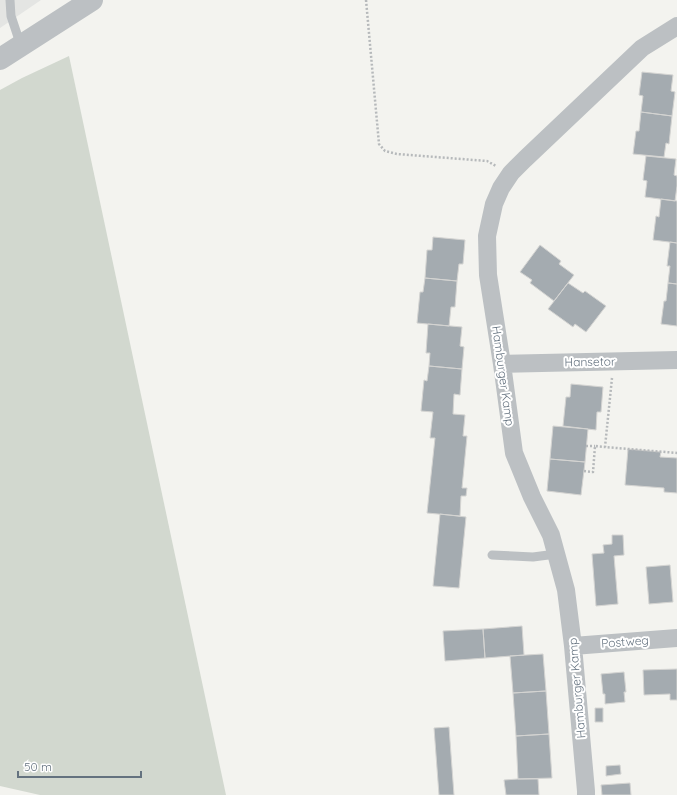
<svg xmlns="http://www.w3.org/2000/svg" width="677" height="795" font-family="Quicksand,sans-serif">
<style>
.built{fill:#e4e5e3}
.green{fill:#d2d8cf}
.building{fill:#a4abb0;stroke:#d4d4d2}
.lines{fill:none;stroke-linecap:round;stroke-linejoin:round}
.path{stroke:#b6b9bb;stroke-width:2.5;stroke-dasharray:2 2;stroke-linecap:butt}
.service{stroke:#bcc0c3;stroke-width:9}
.minor{stroke:#bcc0c3;stroke-width:18}
.tertiary{stroke:#bcc0c3;stroke-width:22}
.labels{text-anchor:middle;stroke-width:4;stroke-linejoin:round;paint-order:stroke}
.street-label{font-size:12px;fill:#64727f;stroke:#fff}
</style>
<rect width="100%" height="100%" fill="#f3f3ef"/>
<path class="built" d="M 0,0 L 41,0 L 0,28 Z"/>
<path class="green" d="M 69,56 L 226,795 L 40,795 L 0,786 L 0,90 L 22,78 Z"/>
<path class="building" d="M 642,72 L 673,75 L 671,91 L 675,92 L 672,116 L 641,112 L 643,96 L 639,95 Z
M 641,112 L 672,116 L 669,144 L 666,143 L 664,157 L 633,154 L 636,131 L 639,131 Z
M 646,156 L 676,159 L 674,175 L 677,176 L 677,186 L 675,201 L 645,197 L 647,181 L 643,180 Z
M 661,199 L 677,201 L 677,243 L 653,240 L 656,216 L 659,217 Z
M 433,237 L 465,240 L 463,264 L 459,264 L 457,281 L 425,278 L 427,250 L 432,250 Z
M 670,242 L 677,243 L 677,284 L 668,283 L 670,266 L 667,266 Z
M 540,245 L 561,261 L 559,264 L 574,275 L 554,301 L 530,283 L 532,280 L 520,272 Z
M 425,278 L 457,281 L 455,307 L 451,307 L 449,326 L 417,323 L 420,292 L 423,292 Z
M 568,283 L 583,293 L 585,291 L 606,306 L 586,332 L 575,324 L 573,327 L 548,309 Z
M 668,283 L 677,284 L 677,326 L 661,324 L 664,301 L 666,301 Z
M 428,324 L 462,327 L 460,346 L 464,347 L 462,369 L 429,366 L 430,353 L 426,353 Z
M 429,366 L 462,369 L 460,395 L 454,394 L 453,414 L 465,415 L 463,436 L 467,436 L 462,488 L 467,488 L 466,496 L 461,496 L 460,516 L 427,513 L 435,438 L 430,438 L 433,412 L 421,411 L 424,380 L 427,381 Z
M 571,384 L 603,387 L 601,412 L 597,412 L 596,430 L 563,426 L 566,397 L 570,397 Z
M 553,426 L 588,429 L 585,462 L 550,459 Z
M 628,449 L 661,452 L 660,457 L 677,458 L 677,493 L 664,492 L 664,488 L 625,485 Z
M 550,459 L 585,462 L 581,495 L 547,491 Z
M 440,514 L 466,517 L 459,588 L 433,586 Z
M 612,535 L 623,535 L 624,555 L 614,556 L 618,604 L 596,606 L 592,554 L 604,553 L 603,545 L 612,544 Z
M 670,565 L 673,602 L 649,604 L 646,567 Z
M 522,626 L 524,655 L 485,658 L 483,629 Z
M 483,629 L 485,658 L 445,661 L 443,631 Z
M 543,654 L 546,691 L 513,693 L 510,656 Z
M 677,669 L 677,700 L 670,700 L 670,694 L 644,695 L 643,670 Z
M 624,672 L 626,692 L 624,692 L 625,702 L 605,704 L 605,694 L 603,694 L 601,674 Z
M 546,691 L 549,734 L 516,736 L 513,693 Z
M 595,708 L 603,708 L 603,722 L 595,722 Z
M 449,727 L 454,795 L 439,795 L 434,728 Z
M 549,734 L 552,778 L 518,779 L 516,736 Z
M 620,765 L 621,774 L 606,776 L 606,766 Z
M 518,779 L 538,779 L 539,795 L 506,795 L 504,780 Z
M 630,783 L 631,795 L 602,795 L 601,785 Z"/>
<g class="lines">
<path class="path" d="M 366,0 L 379,144 L 385,151 L 397,154 L 487,161 L 496,166
M 612,378 L 605,447 L 677,453
M 586,446 L 595,446
M 584,471 L 593,472 L 595,446 L 605,447"/>
<path class="service" d="M 10,0 L 11,16 L 21,46
M 492,555 L 533,557 L 556,554"/>
<path class="minor" d="M 502,364 L 677,360
M 573,646 L 677,638
M 586,795 L 586,791 L 573,646 L 566,590 L 551,535 L 532,497 L 514,453 L 502,364 L 488,275 L 487,236 L 494,204 L 501,188 L 511,173 L 525,159 L 642,48 L 677,26"/>
<path class="tertiary" d="M 0,59 L 92,0"/>
</g>
<g class="labels">
<g class="street-label">
<text transform="translate(590 362) rotate(-1)" y="4">Hansetor</text>
<text transform="translate(503 376) rotate(82)" y="4">Hamburger Kamp</text>
<text transform="translate(625 642) rotate(-4)" y="4">Postweg</text>
<text transform="translate(577 688) rotate(-95)" y="4">Hamburger Kamp</text>
</g>
</g>
<path d="M18 771v6h123v-6" fill="none" stroke="#64727f" stroke-width="2"/>
<text x="24" y="771" font-size="12" fill="#64727f" stroke="#ffffff" stroke-width="3" paint-order="stroke">50 m</text>
</svg>
